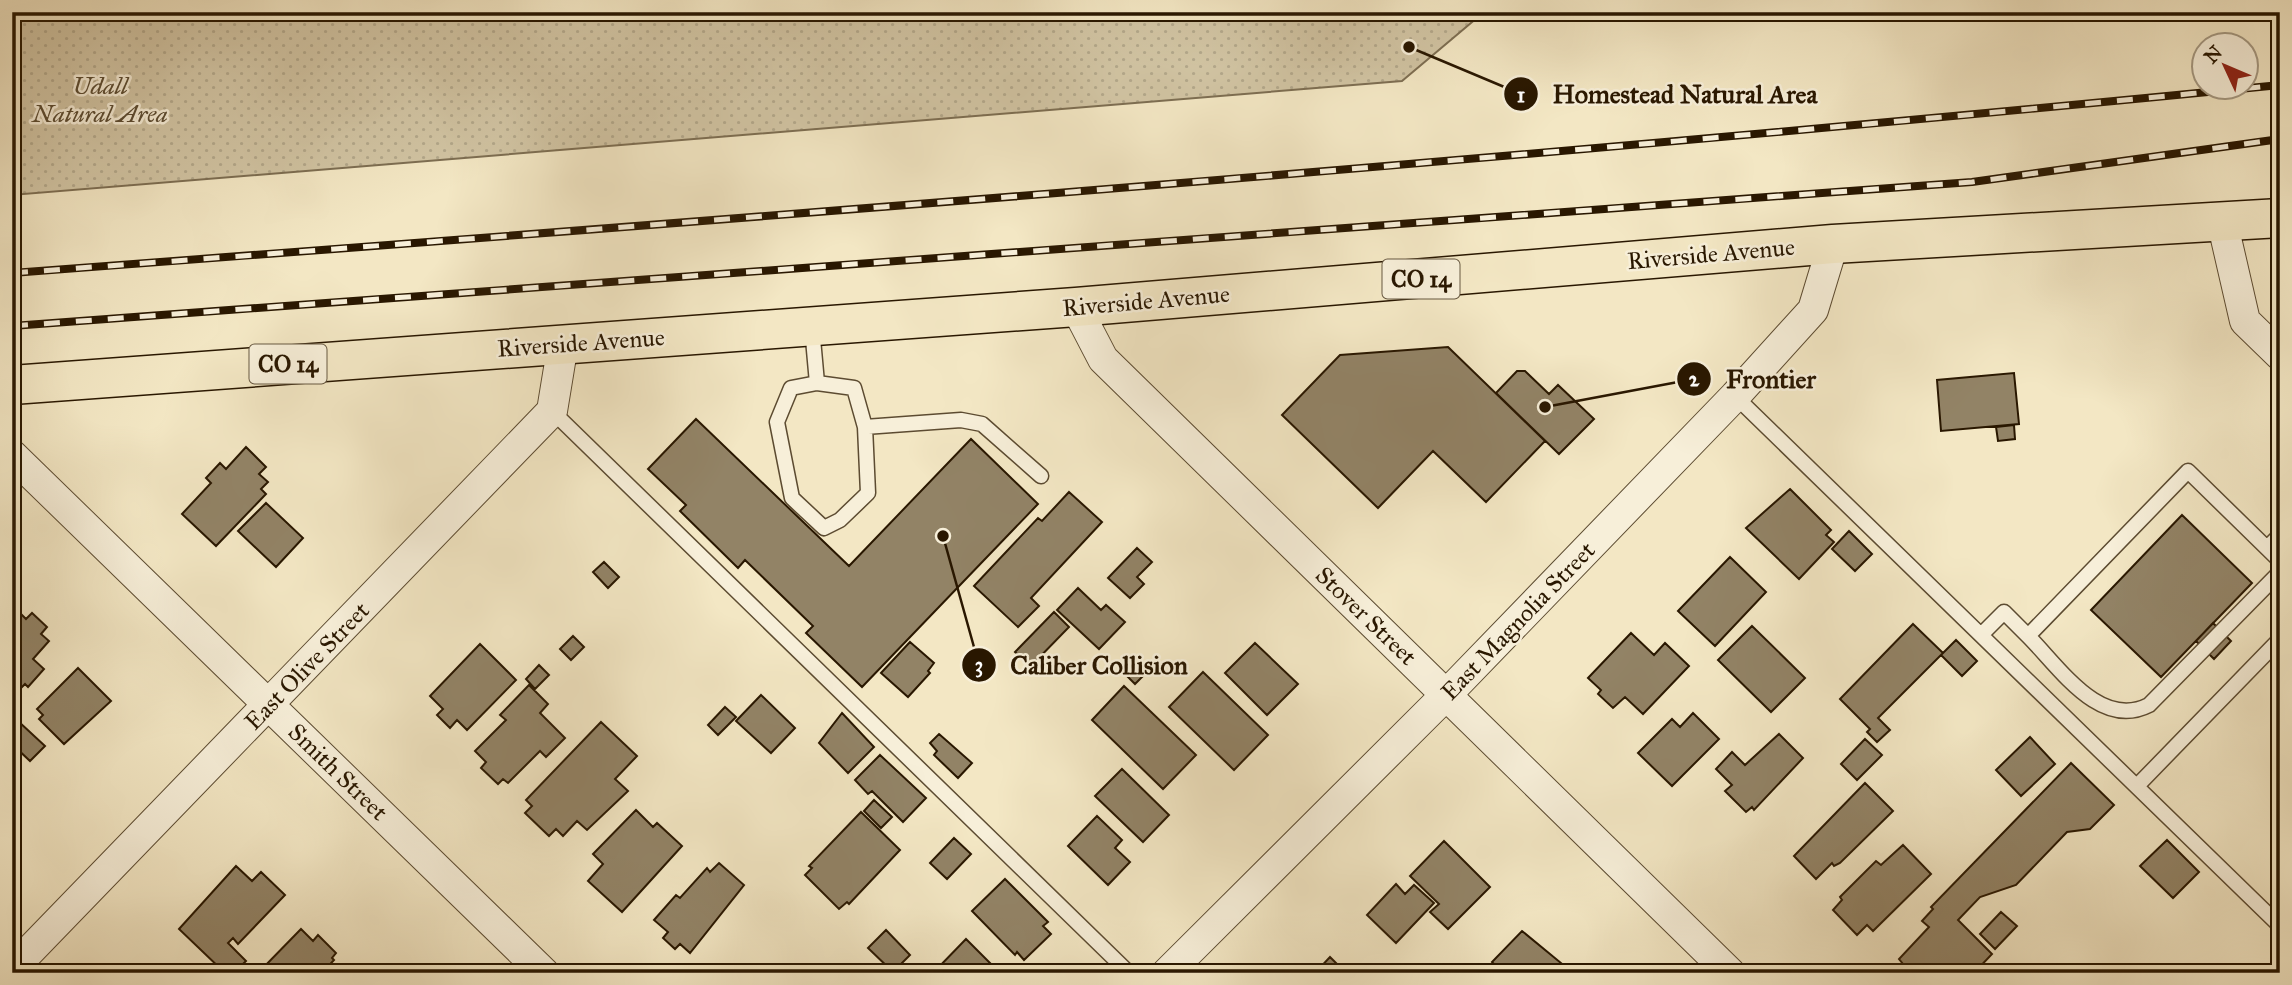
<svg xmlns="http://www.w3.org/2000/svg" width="2292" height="985" font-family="'IM FELL Great Primer',serif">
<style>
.park{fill:url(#park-dots);stroke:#7d6e52;stroke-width:2}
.building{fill:#928366;stroke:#291700;stroke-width:2}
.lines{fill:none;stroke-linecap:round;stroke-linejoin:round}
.lane-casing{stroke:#5c4b31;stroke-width:17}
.street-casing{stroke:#5c4b31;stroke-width:32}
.highway-casing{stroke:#291700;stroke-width:41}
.lane{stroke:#f7efd9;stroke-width:14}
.street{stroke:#f7efd9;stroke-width:30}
.highway{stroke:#f3e7c4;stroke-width:38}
.rail-casing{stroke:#291700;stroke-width:8}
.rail{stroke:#f7efd9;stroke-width:5;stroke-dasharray:16;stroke-linecap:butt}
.labels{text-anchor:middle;stroke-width:5;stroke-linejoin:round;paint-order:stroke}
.shield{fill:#f7efd9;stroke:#675841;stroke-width:2}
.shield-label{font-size:23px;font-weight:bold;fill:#291700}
.park-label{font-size:24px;font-style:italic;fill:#5b4b31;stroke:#f7efd9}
.street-label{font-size:24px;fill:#291700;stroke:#f7efd9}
.leader{fill:none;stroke:#291700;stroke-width:2.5}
.callout-dot{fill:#291700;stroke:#f7efd9;stroke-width:2.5}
.mark-label{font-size:21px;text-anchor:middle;font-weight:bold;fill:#fff}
.callout-label{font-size:26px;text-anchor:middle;font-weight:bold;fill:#291700;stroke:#f7efd9;stroke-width:5;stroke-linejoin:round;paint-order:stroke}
</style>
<defs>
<pattern id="park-dots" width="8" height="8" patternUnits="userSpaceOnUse" patternTransform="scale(1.75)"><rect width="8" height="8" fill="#d1c4a3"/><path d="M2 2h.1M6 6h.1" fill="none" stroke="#b3a88b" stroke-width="1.8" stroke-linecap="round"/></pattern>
</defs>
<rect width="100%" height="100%" fill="#f3e7c4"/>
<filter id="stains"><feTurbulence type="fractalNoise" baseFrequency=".00286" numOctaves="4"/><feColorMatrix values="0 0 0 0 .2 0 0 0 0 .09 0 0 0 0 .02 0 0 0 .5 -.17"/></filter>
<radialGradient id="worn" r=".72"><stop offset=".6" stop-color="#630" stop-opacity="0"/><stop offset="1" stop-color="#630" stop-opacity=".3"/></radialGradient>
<path class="park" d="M 12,12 L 1484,12 L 1402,81 L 12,195 Z"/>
<path class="building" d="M 1448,347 L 1545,441 L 1486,502 L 1433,451 L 1378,508 L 1282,415 L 1340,355 Z
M 1517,371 L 1525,371 L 1549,394 L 1558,385 L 1594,419 L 1559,454 L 1496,393 Z
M 2014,373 L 2019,424 L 1941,431 L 1937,380 Z
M 696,419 L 849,566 L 971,439 L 1038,504 L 862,687 L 806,633 L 813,626 L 745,560 L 738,568 L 680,511 L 686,505 L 648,469 Z
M 2014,425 L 2015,439 L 1998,441 L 1996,427 Z
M 246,447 L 266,467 L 259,474 L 268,482 L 261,489 L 266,494 L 216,546 L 182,514 L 211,483 L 206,478 L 220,463 L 226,469 Z
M 1790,489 L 1831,530 L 1826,535 L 1834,542 L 1799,579 L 1746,528 Z
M 1069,492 L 1102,522 L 1031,598 L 1039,606 L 1018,627 L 974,586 L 1038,518 L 1042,521 Z
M 266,503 L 303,538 L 276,567 L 238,531 Z
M 2182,515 L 2252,583 L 2161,677 L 2091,610 Z
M 1849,531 L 1872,554 L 1855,571 L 1832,549 Z
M 1137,548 L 1152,562 L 1137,577 L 1144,584 L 1130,598 L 1108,578 Z
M 1730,557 L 1766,592 L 1715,646 L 1678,611 Z
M 604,562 L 619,577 L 608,588 L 593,572 Z
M 1078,588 L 1101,610 L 1106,605 L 1125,622 L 1099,649 L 1057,610 Z
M 17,610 L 26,619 L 32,613 L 47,627 L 41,634 L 49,641 L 33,659 L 44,669 L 28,687 L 25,684 L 12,697 L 12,615 Z
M 1054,612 L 1069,627 L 1030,667 L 1015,652 Z
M 2213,623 L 2231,641 L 2214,659 L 2196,641 Z
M 1913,624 L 1943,653 L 1878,718 L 1890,730 L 1877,742 L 1867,732 L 1870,729 L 1840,699 Z
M 1752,626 L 1805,678 L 1771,712 L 1718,660 Z
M 1631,633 L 1654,655 L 1665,643 L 1689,666 L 1643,714 L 1625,697 L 1613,708 L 1598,694 L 1601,690 L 1588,678 Z
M 573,636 L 584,647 L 571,660 L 560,649 Z
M 1956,640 L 1977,661 L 1962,676 L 1941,655 Z
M 910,642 L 934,663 L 928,671 L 930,673 L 908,697 L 881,673 Z
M 1255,643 L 1298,684 L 1267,715 L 1225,673 Z
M 480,644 L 516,680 L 467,730 L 457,720 L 450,728 L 437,715 L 443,709 L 430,696 Z
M 1138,657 L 1150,669 L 1135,684 L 1123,672 Z
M 539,665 L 549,675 L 535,689 L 526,679 Z
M 78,668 L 111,701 L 64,744 L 39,719 L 43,715 L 37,709 Z
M 1203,672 L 1268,735 L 1234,770 L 1169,707 Z
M 529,685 L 548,704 L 540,713 L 565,738 L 546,757 L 540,751 L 508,783 L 503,779 L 498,784 L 481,768 L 486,762 L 475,751 L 506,720 L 500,715 Z
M 1124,686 L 1196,755 L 1163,789 L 1092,720 Z
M 761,695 L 795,728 L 771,753 L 736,721 Z
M 725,707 L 736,717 L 718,735 L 708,725 Z
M 842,713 L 874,747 L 848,773 L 819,743 Z
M 1693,713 L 1719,739 L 1672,786 L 1638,753 L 1672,719 L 1680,727 Z
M 18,721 L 45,746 L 30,761 L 12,744 L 12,727 Z
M 601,722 L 637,756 L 615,779 L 628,791 L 587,830 L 577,821 L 563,836 L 556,829 L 549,836 L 525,813 L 532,806 L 526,800 Z
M 939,734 L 972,763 L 958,778 L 934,755 L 937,751 L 930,743 Z
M 1779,734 L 1803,758 L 1754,810 L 1752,807 L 1746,812 L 1725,791 L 1732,785 L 1716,769 L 1732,752 L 1745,765 Z
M 2030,737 L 2055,764 L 2021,796 L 1996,770 Z
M 1865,739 L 1882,755 L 1857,780 L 1841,764 Z
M 880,755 L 926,798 L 903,822 L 872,791 L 868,794 L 855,780 Z
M 2071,763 L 2114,805 L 2090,829 L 2067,832 L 2016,885 L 1980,897 L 1958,920 L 1992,954 L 1974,973 L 1896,973 L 1903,964 L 1899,959 L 1929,927 L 1922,921 L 1933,909 L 1931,907 Z
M 1122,769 L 1169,815 L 1143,842 L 1095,796 Z
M 1865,783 L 1893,811 L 1840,863 L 1834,866 L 1832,863 L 1816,879 L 1794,856 Z
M 874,800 L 892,817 L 881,828 L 864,811 Z
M 636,810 L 653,827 L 657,823 L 682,846 L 622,912 L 588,881 L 603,864 L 593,854 Z
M 861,812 L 900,850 L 849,904 L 847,902 L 839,909 L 805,875 L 812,868 L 809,866 Z
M 1097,816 L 1122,840 L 1115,848 L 1130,862 L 1108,885 L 1068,846 Z
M 954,838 L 971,854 L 947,879 L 930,863 Z
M 2167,840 L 2199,872 L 2173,898 L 2140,866 Z
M 1444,841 L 1490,887 L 1448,929 L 1430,912 L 1439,904 L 1410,876 Z
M 1903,845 L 1931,874 L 1873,931 L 1867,925 L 1857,935 L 1833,910 L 1842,900 L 1840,897 L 1876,861 L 1881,865 Z
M 719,863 L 744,885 L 690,953 L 680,944 L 675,949 L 663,938 L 668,932 L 654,920 L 676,895 L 680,898 L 707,868 L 710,872 Z
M 236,866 L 252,881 L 261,872 L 285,895 L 238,944 L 233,938 L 228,943 L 246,961 L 234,973 L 225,973 L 179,929 Z
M 1005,879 L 1048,922 L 1043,926 L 1051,934 L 1024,960 L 1017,952 L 1015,955 L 972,911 Z
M 1396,884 L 1405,894 L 1414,885 L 1434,903 L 1396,943 L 1367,915 Z
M 2001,912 L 2017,926 L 1995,949 L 1980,934 Z
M 301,929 L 313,941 L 318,935 L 336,953 L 332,958 L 334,960 L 322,973 L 258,973 Z
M 886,930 L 910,955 L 893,972 L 868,948 Z
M 1522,931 L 1561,963 L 1552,973 L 1502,973 L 1492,962 Z
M 966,939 L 1000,973 L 933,973 Z
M 1330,957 L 1346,973 L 1315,973 Z"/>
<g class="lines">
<g class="lane-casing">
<path id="lane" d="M 812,328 L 817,383 L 791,388 L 777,422 L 792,498 L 824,528 L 840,520 L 868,493 L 865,427 L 854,388 L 817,383
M 1735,396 L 2280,926
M 552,411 L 1129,973
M 865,427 L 961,420 L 982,424 L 1041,476
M 2267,548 L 2280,535
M 2280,561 L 2188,471 L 2028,636 C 2060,668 2100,730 2149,705 L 2280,572
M 1982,634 L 2004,612 L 2028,636
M 2137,786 L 2280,639"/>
</g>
<g class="street-casing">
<path id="street" d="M 2222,221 L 2245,321 L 2280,355
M 1076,307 L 1103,359 L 1730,973
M 12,455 L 544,973
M 12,969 L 552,411 L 563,344
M 1167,973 L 1446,695 L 1735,396 L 1813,310 L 1833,244"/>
</g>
<g class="highway-casing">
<path id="highway" d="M 12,385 L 1076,307 L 1833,244 L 2280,218"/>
</g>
<use href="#lane" class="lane"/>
<use href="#street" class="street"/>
<use href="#highway" class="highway"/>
<g class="rail-casing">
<path id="rail" d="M 12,273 C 769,217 1525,159 2280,85
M 12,326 L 1972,182 L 2280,139"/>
</g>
<use href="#rail" class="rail"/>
</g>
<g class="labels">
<g class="shield">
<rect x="1382.5" y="259.5" width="77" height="39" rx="5"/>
<rect x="249.5" y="344.5" width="77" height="39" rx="5"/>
</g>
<g class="shield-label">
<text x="1421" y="287">CO 14</text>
<text x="288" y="372">CO 14</text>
</g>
<g class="park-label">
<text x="100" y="94">Udall<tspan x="100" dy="28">Natural Area</tspan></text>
</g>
<g class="street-label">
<text transform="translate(1711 254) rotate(-5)" y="8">Riverside Avenue</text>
<text transform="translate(1146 301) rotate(-5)" y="8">Riverside Avenue</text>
<text transform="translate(581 343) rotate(-4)" y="8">Riverside Avenue</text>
<text transform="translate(1366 616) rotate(44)" y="8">Stover Street</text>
<text transform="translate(1518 621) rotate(-46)" y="8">East Magnolia Street</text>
<text transform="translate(307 666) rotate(-46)" y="8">East Olive Street</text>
<text transform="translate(338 772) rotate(44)" y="8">Smith Street</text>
</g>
</g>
<path class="leader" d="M1409 47L1521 94M1545 407L1694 379M943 536L979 665"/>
<g class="callout-dot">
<circle cx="1409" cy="47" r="7"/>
<circle cx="1545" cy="407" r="7"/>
<circle cx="943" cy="536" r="7"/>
<circle cx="1521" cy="94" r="18"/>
<circle cx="1694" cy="379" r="18"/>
<circle cx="979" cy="665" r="18"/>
</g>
<g class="mark-label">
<text x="1521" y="102">1</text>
<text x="1694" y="386">2</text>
<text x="979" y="672">3</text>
</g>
<g class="callout-label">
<text x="1685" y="103">Homestead Natural Area</text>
<text x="1771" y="388">Frontier</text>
<text x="1099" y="674">Caliber Collision</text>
</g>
<rect width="2292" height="985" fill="none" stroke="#f3e7c4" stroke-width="42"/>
<rect x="14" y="14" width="2264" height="957" fill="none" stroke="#291700" stroke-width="3.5"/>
<rect x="21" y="21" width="2250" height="943" fill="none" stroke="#291700" stroke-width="2"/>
<g transform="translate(2225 66) rotate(314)"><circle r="33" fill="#f7efd9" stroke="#a59982" stroke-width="2"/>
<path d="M0-5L12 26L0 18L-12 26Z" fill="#8f2418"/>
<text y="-10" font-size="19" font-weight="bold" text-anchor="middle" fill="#291700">N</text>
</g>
<rect width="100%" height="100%" filter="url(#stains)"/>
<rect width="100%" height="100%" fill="url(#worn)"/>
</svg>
